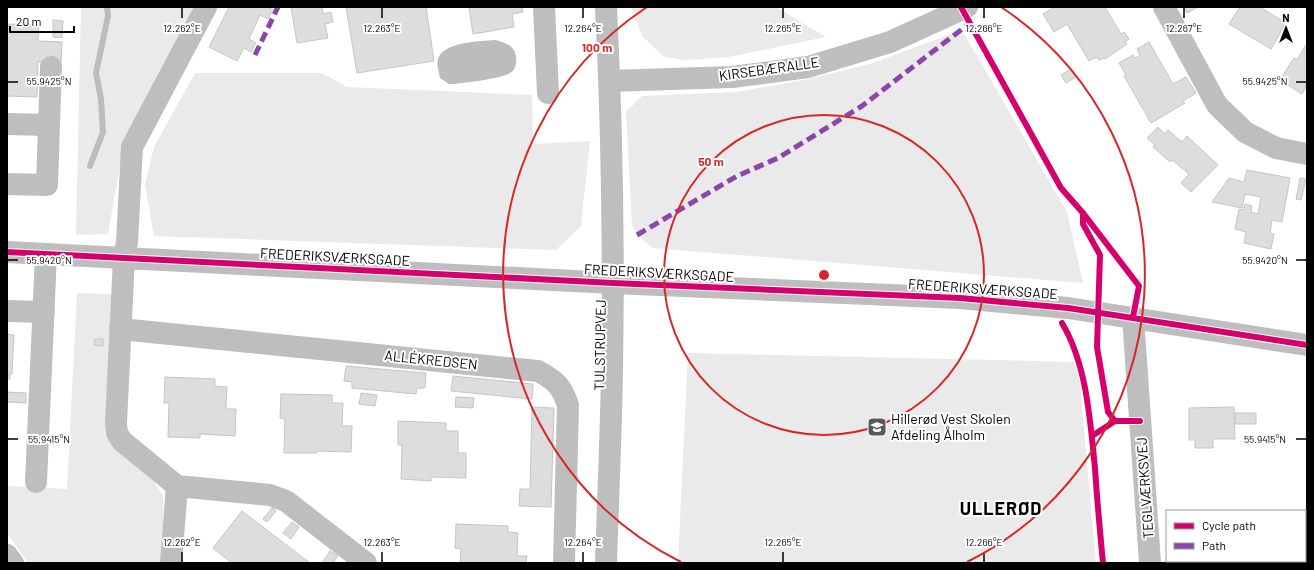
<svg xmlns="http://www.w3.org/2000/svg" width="1314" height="570" font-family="Barlow,sans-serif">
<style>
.green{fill:#eaeaea}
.water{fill:#bcbcbc}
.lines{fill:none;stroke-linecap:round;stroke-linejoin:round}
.stream{stroke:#bcbcbc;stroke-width:6}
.building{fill:#ddd;stroke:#c5c5c5}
.minor{stroke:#bebebe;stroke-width:22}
.quiet{stroke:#8e44ad;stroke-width:5;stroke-dasharray:10 5;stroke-linecap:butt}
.cycleway-casing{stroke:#fff;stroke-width:8}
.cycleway{stroke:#d6006c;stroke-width:6}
.ticks{fill:none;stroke:#000;stroke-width:1.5}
.ring{fill:none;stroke:#d62828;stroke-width:2}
.labels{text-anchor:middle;stroke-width:4;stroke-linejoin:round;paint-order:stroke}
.street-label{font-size:14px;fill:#000;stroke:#fff}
.poi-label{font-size:14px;fill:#000;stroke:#fff;text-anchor:start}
.district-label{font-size:18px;font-weight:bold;letter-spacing:1px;fill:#000;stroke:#fff}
.ticks-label{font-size:10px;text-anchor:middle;fill:#000;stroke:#fff;stroke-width:4;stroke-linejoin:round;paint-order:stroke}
.centre{fill:#d62828;stroke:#fff;stroke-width:2}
.ring-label{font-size:12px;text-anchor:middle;font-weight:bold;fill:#d62828;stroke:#fff;stroke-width:4;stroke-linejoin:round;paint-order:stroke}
</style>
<rect width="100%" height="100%" fill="#fff"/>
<path class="green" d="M 81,7 L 193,7 L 124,143 L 108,234 L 76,235 Z
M 631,7 L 776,7 L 826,37 L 729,57 L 685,60 L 664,57 L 642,36 Z
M 962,30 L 1067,212 L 1083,283 L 653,248 L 637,235 L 632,225 L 626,112 L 642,96 L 736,92 L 804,80 L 870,64 Z
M 195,73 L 322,73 L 347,87 L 532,95 L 533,144 L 590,141 L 581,226 L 556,250 L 154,236 L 145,185 L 154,147 Z
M 77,293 L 115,294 L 105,434 L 109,434 L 152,479 L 163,496 L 165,563 L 28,563 L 7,533 L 7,486 L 67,489 Z
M 688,353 L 1078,362 L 1096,563 L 678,563 Z"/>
<path class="water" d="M 495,40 C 504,42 514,45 516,56 C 517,62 516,70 510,73 C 501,79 468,82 455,84 L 449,84 L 440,78 C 439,72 436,65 438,59 C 443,42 480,41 495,40 Z"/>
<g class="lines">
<path class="stream" d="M 90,166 L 103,132 L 101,99 L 96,73 L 108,16 L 107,7"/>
</g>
<path class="building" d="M 229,7 L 267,7 L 273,10 L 268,19 L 260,15 L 249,39 L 256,43 L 251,52 L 244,48 L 237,61 L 209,47 Z
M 291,7 L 322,7 L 323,14 L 331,12 L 333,22 L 325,24 L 328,38 L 297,43 Z
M 346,7 L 426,7 L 434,61 L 357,73 Z
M 469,7 L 522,7 L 523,12 L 512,14 L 514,27 L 473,34 Z
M 1055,7 L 1105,7 L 1121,34 L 1124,32 L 1129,39 L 1125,42 L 1127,44 L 1105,59 L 1104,58 L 1099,60 L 1097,57 L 1089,61 L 1067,24 L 1054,32 L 1043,14 Z
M 1183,7 L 1198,7 L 1187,13 Z
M 1240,7 L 1260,7 L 1286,23 L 1271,49 L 1229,24 Z
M 53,20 L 63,21 L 62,38 L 53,37 Z
M 7,24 L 39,25 L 38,41 L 62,42 L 61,63 L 38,62 L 37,97 L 7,96 Z
M 1149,42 L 1173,84 L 1186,77 L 1196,93 L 1183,101 L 1185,103 L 1151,123 L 1124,76 L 1126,75 L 1119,63 L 1133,55 L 1135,58 L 1140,55 L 1137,49 Z
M 1307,43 L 1307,85 L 1302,94 L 1280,80 L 1294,58 L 1297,60 Z
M 1071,69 L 1076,77 L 1066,83 L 1061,75 Z
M 1158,127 L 1165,134 L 1168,130 L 1182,142 L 1187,136 L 1218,165 L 1191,192 L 1181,183 L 1189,174 L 1172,160 L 1170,162 L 1153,147 L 1155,145 L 1147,138 Z
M 1247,170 L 1290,178 L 1282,222 L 1272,220 L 1270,233 L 1274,234 L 1271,249 L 1244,243 L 1246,232 L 1235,229 L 1239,209 L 1243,210 L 1245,204 L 1252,206 L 1251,212 L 1258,214 L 1261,197 L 1245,194 L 1242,208 L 1212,202 L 1229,178 L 1244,182 Z
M 1300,178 L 1306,179 L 1301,200 L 1296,199 Z
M 7,334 L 14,335 L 12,374 L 10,373 L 10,379 L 7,379 Z
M 95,339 L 103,339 L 103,346 L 94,345 Z
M 346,366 L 426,373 L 425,388 L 417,388 L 416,394 L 352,388 L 352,382 L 344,381 Z
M 453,376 L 533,384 L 532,399 L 451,391 Z
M 165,377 L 215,379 L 215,386 L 227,387 L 226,409 L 236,409 L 235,436 L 200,434 L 200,438 L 168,437 L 169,403 L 164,403 Z
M 7,392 L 26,393 L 26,403 L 7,402 Z
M 361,393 L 377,395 L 375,406 L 359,404 Z
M 281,394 L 332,395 L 332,403 L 343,403 L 342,426 L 352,426 L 351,452 L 317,451 L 317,453 L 284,453 L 285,419 L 280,418 Z
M 456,397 L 474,398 L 473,408 L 455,407 Z
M 532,407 L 554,408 L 551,507 L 519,506 L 520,489 L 530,489 Z
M 1234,407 L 1235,439 L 1213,439 L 1213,448 L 1195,448 L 1195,440 L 1189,440 L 1189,408 Z
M 1235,413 L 1256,413 L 1256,424 L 1235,424 Z
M 398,421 L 446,423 L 446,431 L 458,431 L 458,453 L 466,453 L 466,478 L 431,477 L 431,481 L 401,479 L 402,445 L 398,445 Z
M 272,508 L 276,511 L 267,522 L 263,519 Z
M 242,511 L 310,563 L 232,563 L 213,548 Z
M 292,522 L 299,527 L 291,539 L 283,533 Z
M 456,524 L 508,526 L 508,532 L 518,533 L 517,556 L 527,556 L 526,563 L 460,563 L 461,549 L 455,548 Z
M 1305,543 L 1307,543 L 1307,563 L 1293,563 L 1293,561 L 1305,561 Z
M 330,551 L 338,556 L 333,563 L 322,563 Z"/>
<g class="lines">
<path class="minor" d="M 206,7 L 132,147 L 127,242 L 124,258 L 116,423 L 117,433 L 122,441 L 177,486 L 270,495 L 286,501 L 366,563
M 544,7 L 548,93
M 1164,7 L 1217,105 L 1245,132 L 1276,148 L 1307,154
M 610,81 L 732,77 L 808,67 L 890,42 L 967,7
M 7,124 L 49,125 L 47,185 L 7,184
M 49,125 L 51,67
M 7,252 L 613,283 L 960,298 L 1068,308 L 1307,345
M 7,311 L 44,312
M 1133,317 L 1150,563
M 120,329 L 538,371 C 556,381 561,385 568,405 L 564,563
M 36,482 L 46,254
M 7,555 L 13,563
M 171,563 L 177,486
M 606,563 C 608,499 611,434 612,370 C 614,249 612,128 606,7"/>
<path class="quiet" d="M 255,55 L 278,7
M 637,235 L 737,176 L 778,158 L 862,106 L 970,23"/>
<g class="cycleway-casing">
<path id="cycleway" d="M 961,7 L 1061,188 L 1083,213 L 1139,286 L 1133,317
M 1083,213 L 1083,224 L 1100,255 L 1097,347 L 1108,412 L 1115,421
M 7,252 L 613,283 L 960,298 L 1068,308 L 1307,345
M 1062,323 C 1087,365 1090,420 1095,468 C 1097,500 1100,531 1103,563
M 1092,436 L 1115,421 L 1140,421"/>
</g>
<use href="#cycleway" class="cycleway"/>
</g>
<path class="ticks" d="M 182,8 L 182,18M 382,8 L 382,18M 583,8 L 583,18M 783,8 L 783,18M 984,8 L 984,18M 1184,8 L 1184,18M 8,82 L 18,82M 1296,82 L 1306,82M 8,260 L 18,260M 1296,260 L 1306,260M 8,439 L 18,439M 1296,439 L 1306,439M 182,552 L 182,562M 382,552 L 382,562M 583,552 L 583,562M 783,552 L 783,562M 984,552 L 984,562"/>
<g class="ring">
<circle cx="824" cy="275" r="160"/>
<path d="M681 562A321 321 0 0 1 647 7M1001 7A321 321 0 0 1 967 562"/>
</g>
<defs>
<g id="school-square" transform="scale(1)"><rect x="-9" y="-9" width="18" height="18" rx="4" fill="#595959" stroke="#fff"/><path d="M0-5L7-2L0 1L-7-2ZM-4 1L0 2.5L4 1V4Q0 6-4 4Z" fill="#fff"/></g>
</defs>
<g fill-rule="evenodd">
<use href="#school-square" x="877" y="427"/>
</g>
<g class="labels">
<g class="street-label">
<text transform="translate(769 69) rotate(-8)" y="5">KIRSEBÆRALLE</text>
<text transform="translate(335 257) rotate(3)" y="5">FREDERIKSVÆRKSGADE</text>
<text transform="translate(659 273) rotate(3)" y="5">FREDERIKSVÆRKSGADE</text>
<text transform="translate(983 289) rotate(4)" y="5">FREDERIKSVÆRKSGADE</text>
<text transform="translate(600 345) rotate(-89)" y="5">TULSTRUPVEJ</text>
<text transform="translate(431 360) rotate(6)" y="5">ALLÉKREDSEN</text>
<text transform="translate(1145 488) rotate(-94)" y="5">TEGLVÆRKSVEJ</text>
</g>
<g class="poi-label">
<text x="891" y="424">Hillerød Vest Skolen<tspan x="891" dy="16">Afdeling Ålholm</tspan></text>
</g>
<g class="district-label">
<text x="1001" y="515">ULLERØD</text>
</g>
</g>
<g class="ticks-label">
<text x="182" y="32">12.262°E</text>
<text x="382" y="32">12.263°E</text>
<text x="583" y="32">12.264°E</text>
<text x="783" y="32">12.265°E</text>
<text x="984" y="32">12.266°E</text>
<text x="1184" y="32">12.267°E</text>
<text x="49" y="85">55.9425°N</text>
<text x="1265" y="85">55.9425°N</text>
<text x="49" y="264">55.9420°N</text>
<text x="1265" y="264">55.9420°N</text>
<text x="49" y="443">55.9415°N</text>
<text x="1265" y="443">55.9415°N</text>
<text x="182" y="546">12.262°E</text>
<text x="382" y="546">12.263°E</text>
<text x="583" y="546">12.264°E</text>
<text x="783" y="546">12.265°E</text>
<text x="984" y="546">12.266°E</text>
</g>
<circle cx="824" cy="275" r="6" class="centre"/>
<g class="ring-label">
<text x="597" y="52">100 m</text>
<text x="711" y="166">50 m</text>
</g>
<rect width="1314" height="570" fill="none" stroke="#000000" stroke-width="16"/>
<rect x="1166" y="510" width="140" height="52" fill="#ffffff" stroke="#999999"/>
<rect x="1174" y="523" width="20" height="6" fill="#d6006c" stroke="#999999"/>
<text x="1202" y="530" font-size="12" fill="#000000">Cycle path</text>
<rect x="1174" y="543" width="20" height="6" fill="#8e44ad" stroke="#999999"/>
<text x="1202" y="550" font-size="12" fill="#000000">Path</text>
<g transform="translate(1286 28)" stroke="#ffffff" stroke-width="3" paint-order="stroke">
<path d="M0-3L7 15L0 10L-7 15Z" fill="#000000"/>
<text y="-6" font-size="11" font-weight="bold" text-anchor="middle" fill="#000000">N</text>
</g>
<path d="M10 26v6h64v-6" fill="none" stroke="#000000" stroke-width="2"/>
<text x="16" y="26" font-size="12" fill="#000000" stroke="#ffffff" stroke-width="3" paint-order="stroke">20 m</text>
</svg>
